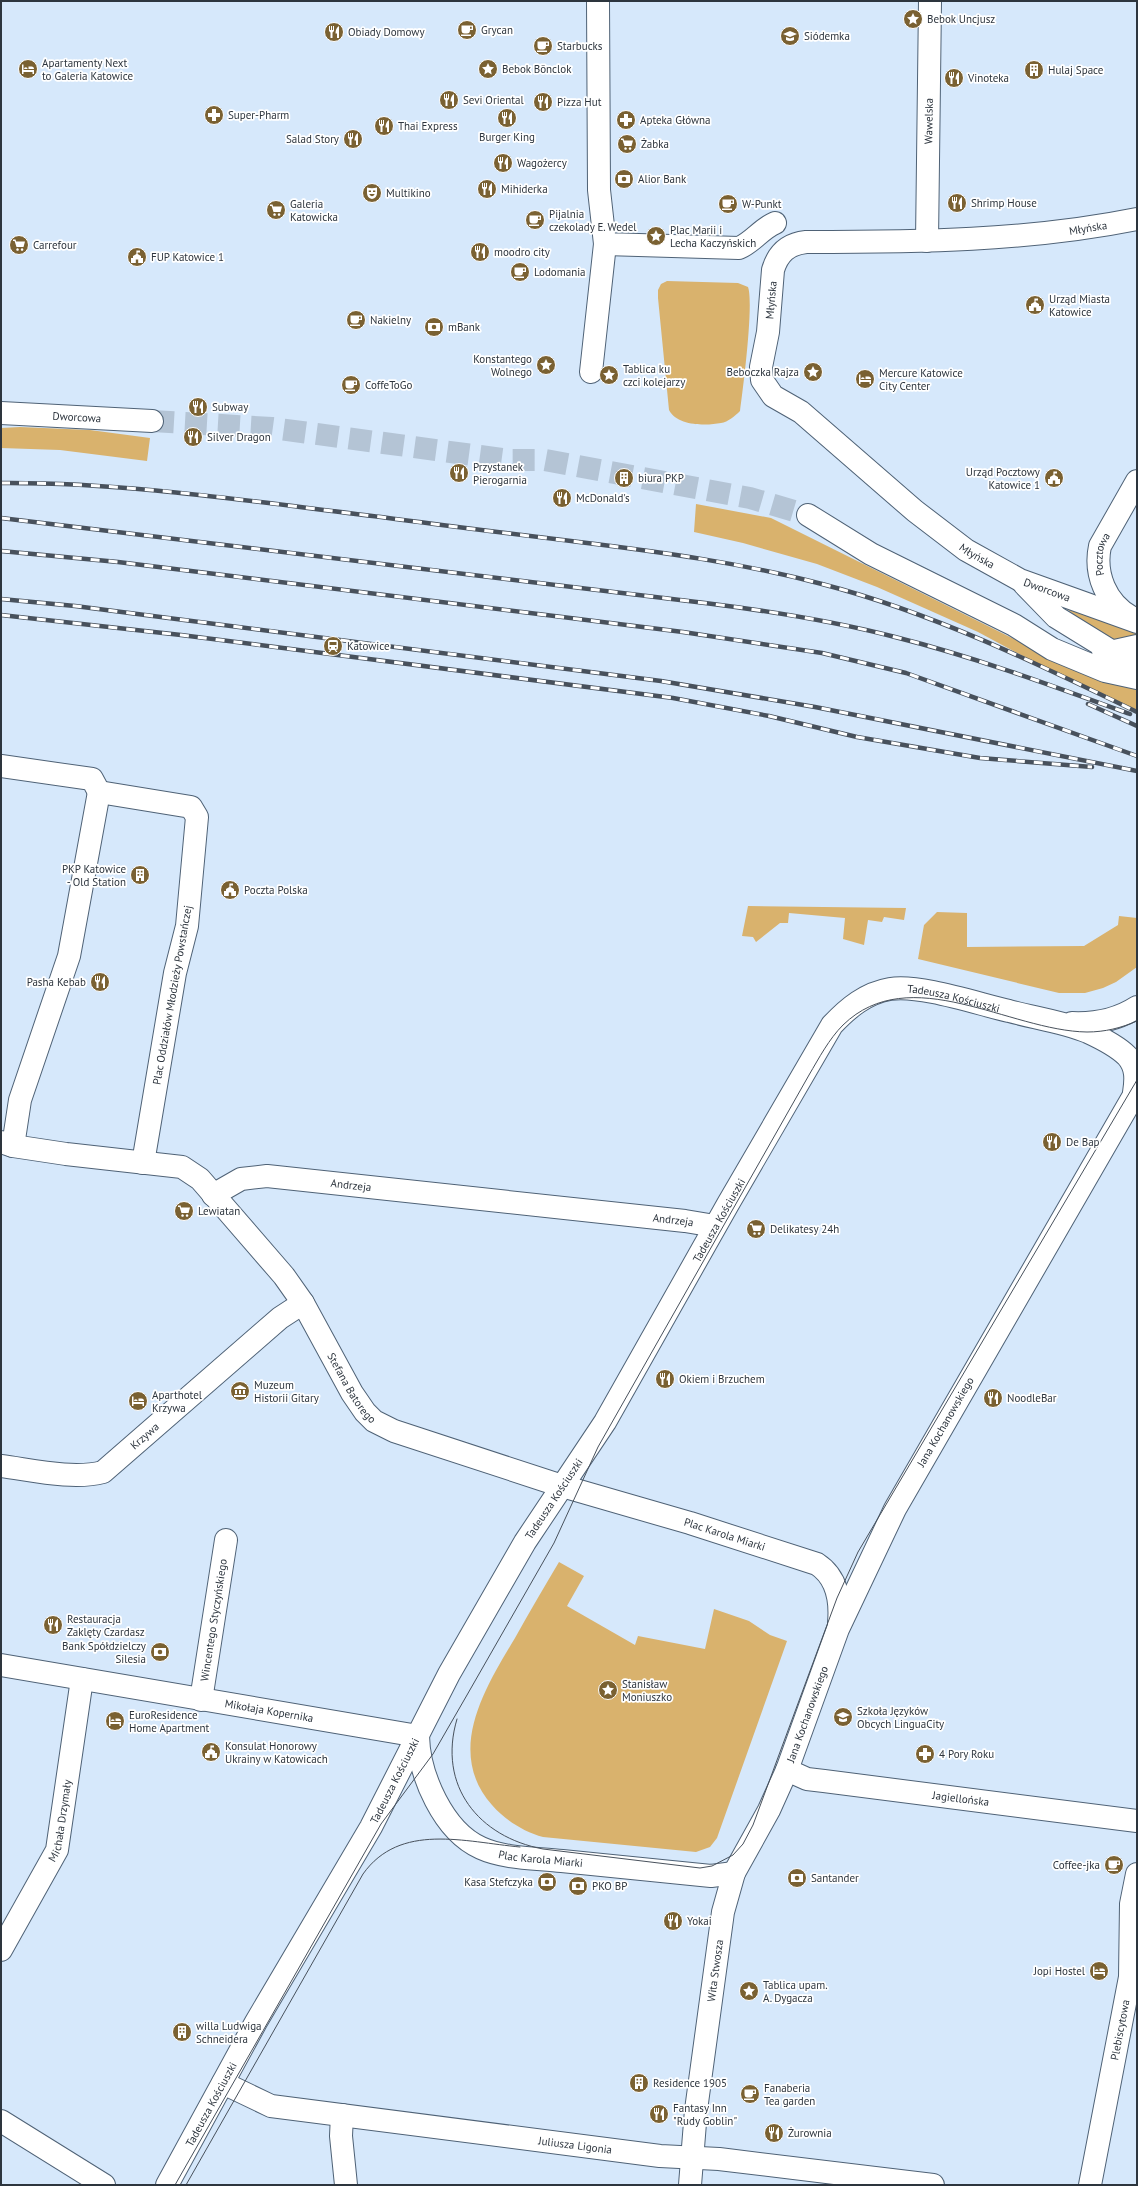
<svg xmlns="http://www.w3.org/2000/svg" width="1138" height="2186" font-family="'PT Sans',sans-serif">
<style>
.green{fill:#d9b26d}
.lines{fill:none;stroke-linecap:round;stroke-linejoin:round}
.minor-tunnel{stroke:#b4c4d5;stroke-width:22;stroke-dasharray:22 11;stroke-linecap:butt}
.minor-casing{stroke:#4f6276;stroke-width:24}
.minor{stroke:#fff;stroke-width:22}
.tram{stroke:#48515c;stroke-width:1}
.rail-casing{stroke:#48515c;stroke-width:4.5}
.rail{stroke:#fff;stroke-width:3;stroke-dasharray:9;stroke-linecap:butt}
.labels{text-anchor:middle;stroke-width:3.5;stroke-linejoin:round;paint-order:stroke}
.poi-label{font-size:11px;fill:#2d353e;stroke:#fff;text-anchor:start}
.street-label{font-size:11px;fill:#2d353e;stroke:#fff}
</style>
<rect width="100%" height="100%" fill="#d6e8fb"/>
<path class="green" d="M 667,281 L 738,283 L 748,287 C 754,303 743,390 740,411 C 735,416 728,422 721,423 C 706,426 677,426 669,410 L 658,298 L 658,290 L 661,284 Z
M 20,427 L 90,430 L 150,438 L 147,461 L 60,450 L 1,448 L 1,428 Z
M 696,504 L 771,518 L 1062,663 L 1137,690 L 1137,710 L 1049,670 L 978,632 L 877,587 L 817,564 L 743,543 L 694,532 Z
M 1063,606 L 1137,634 L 1137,639 L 1107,641 Z
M 748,906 L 906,908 L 904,920 L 884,917 L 882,922 L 868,920 L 864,945 L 843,939 L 845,918 L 789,913 L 788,923 L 780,923 L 756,942 L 753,937 L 742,936 Z
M 937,912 L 967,913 L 967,947 L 1084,946 L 1118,925 L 1119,916 L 1137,918 L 1137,967 L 1116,982 L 1103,988 L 1085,993 L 1059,993 L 918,959 L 924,925 Z
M 559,1562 L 584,1576 L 567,1606 L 635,1645 L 638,1636 L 705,1649 L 714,1609 L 749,1621 L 770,1635 L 787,1641 L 717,1838 L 710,1847 L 696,1852 L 543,1837 C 524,1832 505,1820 492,1805 C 445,1752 485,1688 515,1638 C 529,1613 544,1587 559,1562 Z"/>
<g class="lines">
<path class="minor-tunnel" d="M 152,421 L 272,428 L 510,460 L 545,460 L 750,498 L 808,515"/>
<g class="minor-casing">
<g id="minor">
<path d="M 598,1 L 599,190 L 605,244 L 739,248 C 753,242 761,229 775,223"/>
<path id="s1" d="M 1137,219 C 1028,241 916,242 806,242 C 788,244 778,253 773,270 L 768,332 L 761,367 L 762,380 L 773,396 L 801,412 L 915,511 L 966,550 L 1020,580 L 1137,622"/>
<path id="s2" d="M 927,241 L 930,1"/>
<path d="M 591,372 L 605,244"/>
<path id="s3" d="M 1,413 L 152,421"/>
<path d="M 808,515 L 871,554 L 1014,625 L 1052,649 L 1105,671 L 1137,678"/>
<path d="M 1024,584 L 1056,617 L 1137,667"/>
<path id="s4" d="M 1131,617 C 1106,603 1094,574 1100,546 L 1137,481"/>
<path d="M 1103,651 L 1110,652 L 1137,646"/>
<path d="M 1,766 L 92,779 L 99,792"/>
<path d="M 1072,1023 C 1096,1024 1117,1020 1137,1007"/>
<path id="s5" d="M 1,1142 L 13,1146 L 66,1154 L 182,1167 L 200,1179 L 284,1276 L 303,1303 L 352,1393 L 365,1412 L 374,1421 L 394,1431 L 562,1486 L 690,1523 L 817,1564 C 837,1577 841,1601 839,1623"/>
<path d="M 13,1146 L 20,1100 L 69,956 L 99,792 L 191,807 L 197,817 L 187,926 L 175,973 L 143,1163"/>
<path id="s6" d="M 213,1195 L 241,1179 L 267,1176 L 685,1221 L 715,1226"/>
<path id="s7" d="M 1,1466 C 32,1470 73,1480 103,1472 L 280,1318 L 303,1303"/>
<path id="s8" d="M 1,1665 L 418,1736"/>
<path id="s9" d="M 201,1700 L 226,1540"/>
<path id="s10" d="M 418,1736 C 419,1775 443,1831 481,1848 C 505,1859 537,1858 562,1861 C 612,1866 661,1871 711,1876 L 734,1873"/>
<path id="s11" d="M 787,1770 L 807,1779 L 824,1781 L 1137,1821"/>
<path id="s12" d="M 1,1950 L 57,1850 L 82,1679"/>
<path id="s13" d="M 223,2083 L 271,2106 L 660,2156 L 719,2159 L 933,2185"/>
<path d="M 342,2115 L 341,2136 L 346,2185"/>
<path d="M 1,2121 L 104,2185"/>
<path id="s14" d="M 167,2185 L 256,2022 L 371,1827 L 449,1674 L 525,1542 L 605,1422 L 728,1204 L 832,1025 C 848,1008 866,993 890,989 C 920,984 978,1004 1009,1011 C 1035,1018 1064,1022 1088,1032 C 1101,1038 1117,1046 1127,1056 C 1137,1067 1136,1080 1134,1093"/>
<path id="s15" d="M 690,2185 L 696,2110 L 723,1912 L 734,1873 L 769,1810 L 787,1770 L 838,1629 L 895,1509 L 1137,1090"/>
<path id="s16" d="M 1090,2185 L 1130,1977 L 1131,1904 L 1137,1874"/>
</g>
</g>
<use href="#minor" class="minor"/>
<path class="tram" d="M 457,1719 C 437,1786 479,1837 543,1849 L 700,1868 L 712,1866 L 733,1855 L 743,1844 L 753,1825 L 837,1598 L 858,1552 L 1137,1080
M 175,2185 L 381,1824 L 433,1754 L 467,1695 L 554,1543 L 598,1447 L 809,1075 C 819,1058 829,1039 843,1025 C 910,960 1010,1031 1087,1032 C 1105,1032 1121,1028 1137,1021
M 186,2185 L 363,1874 C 400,1822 465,1842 520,1847"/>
<g class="rail-casing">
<path id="rail" d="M 1,483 C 128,482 255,502 381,517 C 447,526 513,534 579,542 C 661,552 742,563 822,584 C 933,613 1034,662 1137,712
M 1,518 L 705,603 C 769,611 833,621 895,637 C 975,657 1053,686 1130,714
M 1,551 L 118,562 L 683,632 L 822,653 L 906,673 L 1137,756
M 1,599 L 75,606 L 661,681 L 815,707 L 1137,771
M 1,615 L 181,635 L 673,698 L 769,716 L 857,737 L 980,758 L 1092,767
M 1088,704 L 1137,726"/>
</g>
<use href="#rail" class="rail"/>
</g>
<defs>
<g id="sight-disc" transform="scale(1)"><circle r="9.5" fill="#7a6132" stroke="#fff"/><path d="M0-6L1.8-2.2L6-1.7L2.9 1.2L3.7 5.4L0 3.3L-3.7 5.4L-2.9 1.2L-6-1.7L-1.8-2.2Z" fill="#fff"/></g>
<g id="cafe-disc" transform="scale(1)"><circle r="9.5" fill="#7a6132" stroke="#fff"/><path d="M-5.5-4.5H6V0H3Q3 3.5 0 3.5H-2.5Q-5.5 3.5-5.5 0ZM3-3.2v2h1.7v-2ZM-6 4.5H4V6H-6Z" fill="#fff"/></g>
<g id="restaurant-disc" transform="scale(1)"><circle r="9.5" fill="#7a6132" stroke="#fff"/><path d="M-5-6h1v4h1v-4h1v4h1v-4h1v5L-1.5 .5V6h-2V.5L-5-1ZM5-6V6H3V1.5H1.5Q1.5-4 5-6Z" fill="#fff"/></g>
<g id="university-disc" transform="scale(1)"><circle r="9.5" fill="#7a6132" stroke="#fff"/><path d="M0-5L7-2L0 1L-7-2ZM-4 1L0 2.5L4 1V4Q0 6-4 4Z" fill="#fff"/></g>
<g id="hotel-disc" transform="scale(1)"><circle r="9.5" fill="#7a6132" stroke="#fff"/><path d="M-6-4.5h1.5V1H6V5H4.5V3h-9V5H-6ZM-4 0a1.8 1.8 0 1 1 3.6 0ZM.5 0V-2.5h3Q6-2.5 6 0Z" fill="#fff"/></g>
<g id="building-disc" transform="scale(1)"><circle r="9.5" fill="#7a6132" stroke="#fff"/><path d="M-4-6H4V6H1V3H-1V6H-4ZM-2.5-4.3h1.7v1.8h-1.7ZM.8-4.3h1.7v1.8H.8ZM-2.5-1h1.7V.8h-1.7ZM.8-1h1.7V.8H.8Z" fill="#fff"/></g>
<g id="pharmacy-disc" transform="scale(1)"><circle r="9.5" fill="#7a6132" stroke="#fff"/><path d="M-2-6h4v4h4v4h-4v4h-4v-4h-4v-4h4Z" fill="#fff"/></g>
<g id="supermarket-disc" transform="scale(1)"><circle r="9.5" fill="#7a6132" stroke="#fff"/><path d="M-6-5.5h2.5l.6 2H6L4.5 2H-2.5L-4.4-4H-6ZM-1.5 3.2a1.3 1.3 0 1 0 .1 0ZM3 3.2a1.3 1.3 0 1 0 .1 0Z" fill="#fff"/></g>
<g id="bank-disc" transform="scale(1)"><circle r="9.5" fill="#7a6132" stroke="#fff"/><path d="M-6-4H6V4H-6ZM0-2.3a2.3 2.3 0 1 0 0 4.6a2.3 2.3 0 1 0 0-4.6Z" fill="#fff"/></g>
<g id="theatre-disc" transform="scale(1)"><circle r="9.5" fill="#7a6132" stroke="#fff"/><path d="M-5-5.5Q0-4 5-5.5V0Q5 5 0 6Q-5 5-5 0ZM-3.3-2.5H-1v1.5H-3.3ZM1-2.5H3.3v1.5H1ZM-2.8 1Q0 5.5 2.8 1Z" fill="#fff"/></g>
<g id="civic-disc" transform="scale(1)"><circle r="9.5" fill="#7a6132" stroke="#fff"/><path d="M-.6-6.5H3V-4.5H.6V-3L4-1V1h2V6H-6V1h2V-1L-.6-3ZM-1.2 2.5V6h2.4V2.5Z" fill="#fff"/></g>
<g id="station-disc" transform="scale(1)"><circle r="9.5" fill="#7a6132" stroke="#fff"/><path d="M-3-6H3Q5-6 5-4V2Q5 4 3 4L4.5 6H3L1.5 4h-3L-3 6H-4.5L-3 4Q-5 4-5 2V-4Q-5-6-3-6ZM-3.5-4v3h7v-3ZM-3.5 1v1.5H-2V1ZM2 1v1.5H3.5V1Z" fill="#fff"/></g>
<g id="museum-disc" transform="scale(1)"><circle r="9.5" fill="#7a6132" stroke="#fff"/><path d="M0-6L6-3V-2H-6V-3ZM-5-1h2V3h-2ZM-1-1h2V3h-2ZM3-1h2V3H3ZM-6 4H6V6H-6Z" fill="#fff"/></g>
<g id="school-disc" transform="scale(1)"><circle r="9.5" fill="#7a6132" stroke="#fff"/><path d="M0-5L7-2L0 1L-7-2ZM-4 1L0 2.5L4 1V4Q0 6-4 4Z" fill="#fff"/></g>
</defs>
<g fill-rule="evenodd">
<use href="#sight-disc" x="913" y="19"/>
<use href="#cafe-disc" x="467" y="30"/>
<use href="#restaurant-disc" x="334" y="32"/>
<use href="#university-disc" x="790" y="36"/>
<use href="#cafe-disc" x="543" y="46"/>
<use href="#hotel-disc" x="28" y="69"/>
<use href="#sight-disc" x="488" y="69"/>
<use href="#building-disc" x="1034" y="70"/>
<use href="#restaurant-disc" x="954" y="78"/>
<use href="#restaurant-disc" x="449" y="100"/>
<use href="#restaurant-disc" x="543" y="102"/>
<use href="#pharmacy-disc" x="214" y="115"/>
<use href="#restaurant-disc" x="507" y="118"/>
<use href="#pharmacy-disc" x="626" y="120"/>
<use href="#restaurant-disc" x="384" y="126"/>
<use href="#restaurant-disc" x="353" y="139"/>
<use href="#supermarket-disc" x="627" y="144"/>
<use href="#restaurant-disc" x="503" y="163"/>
<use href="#bank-disc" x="624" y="179"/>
<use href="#restaurant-disc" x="487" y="189"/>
<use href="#theatre-disc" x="372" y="193"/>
<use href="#restaurant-disc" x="957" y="203"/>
<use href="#cafe-disc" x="728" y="204"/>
<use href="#supermarket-disc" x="276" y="210"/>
<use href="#cafe-disc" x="535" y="220"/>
<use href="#sight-disc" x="656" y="236"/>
<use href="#supermarket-disc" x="19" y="245"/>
<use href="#restaurant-disc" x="480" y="252"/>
<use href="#civic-disc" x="137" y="257"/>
<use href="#cafe-disc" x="520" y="272"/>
<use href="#civic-disc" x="1035" y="305"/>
<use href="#cafe-disc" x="356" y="320"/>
<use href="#bank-disc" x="434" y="327"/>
<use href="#sight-disc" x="546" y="365"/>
<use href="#sight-disc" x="813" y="372"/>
<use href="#sight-disc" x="609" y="375"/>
<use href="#hotel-disc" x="865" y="379"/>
<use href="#cafe-disc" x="351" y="385"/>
<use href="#restaurant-disc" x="198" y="407"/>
<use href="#restaurant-disc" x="193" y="437"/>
<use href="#restaurant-disc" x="459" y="473"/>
<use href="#building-disc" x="624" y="478"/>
<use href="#civic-disc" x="1054" y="478"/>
<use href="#restaurant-disc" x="562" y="498"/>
<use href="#station-disc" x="333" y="646"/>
<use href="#building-disc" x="140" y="875"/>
<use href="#civic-disc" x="230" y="890"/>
<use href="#restaurant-disc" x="100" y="982"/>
<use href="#restaurant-disc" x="1052" y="1142"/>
<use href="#supermarket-disc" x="184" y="1211"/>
<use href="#supermarket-disc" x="756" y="1229"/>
<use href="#restaurant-disc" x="665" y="1379"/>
<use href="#museum-disc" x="240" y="1391"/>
<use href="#restaurant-disc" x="993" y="1398"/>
<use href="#hotel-disc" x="138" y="1401"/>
<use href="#restaurant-disc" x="53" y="1625"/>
<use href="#bank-disc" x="160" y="1652"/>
<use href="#sight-disc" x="608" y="1690"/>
<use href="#school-disc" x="843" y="1717"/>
<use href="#hotel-disc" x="115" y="1721"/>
<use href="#civic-disc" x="211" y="1752"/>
<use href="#pharmacy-disc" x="925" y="1754"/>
<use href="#cafe-disc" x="1114" y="1865"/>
<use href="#bank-disc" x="797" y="1878"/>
<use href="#bank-disc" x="547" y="1882"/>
<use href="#bank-disc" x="578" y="1886"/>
<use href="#restaurant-disc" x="673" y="1921"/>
<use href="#hotel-disc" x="1099" y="1971"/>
<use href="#sight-disc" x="749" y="1991"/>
<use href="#building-disc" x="182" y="2032"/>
<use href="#building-disc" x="639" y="2083"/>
<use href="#cafe-disc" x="750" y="2094"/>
<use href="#restaurant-disc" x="659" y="2114"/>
<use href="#restaurant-disc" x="774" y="2133"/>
</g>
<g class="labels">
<g class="poi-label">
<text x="927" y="23">Bebok Uncjusz</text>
<text x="481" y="34">Grycan</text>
<text x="348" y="36">Obiady Domowy</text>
<text x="804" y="40">Siódemka</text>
<text x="557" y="50">Starbucks</text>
<text x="42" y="67">Apartamenty Next<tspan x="42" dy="13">to Galeria Katowice</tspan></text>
<text x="502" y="73">Bebok Bōnclok</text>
<text x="1048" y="74">Hulaj Space</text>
<text x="968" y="82">Vinoteka</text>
<text x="463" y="104">Sevi Oriental</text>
<text x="557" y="106">Pizza Hut</text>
<text x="228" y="119">Super-Pharm</text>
<text x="640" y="124">Apteka Główna</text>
<text x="398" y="130">Thai Express</text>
<text x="507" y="141" text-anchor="middle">Burger King</text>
<text x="339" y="143" text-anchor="end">Salad Story</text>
<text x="641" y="148">Żabka</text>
<text x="517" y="167">Wagożercy</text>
<text x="638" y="183">Alior Bank</text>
<text x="501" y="193">Mihiderka</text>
<text x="386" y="197">Multikino</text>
<text x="971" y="207">Shrimp House</text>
<text x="290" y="208">Galeria<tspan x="290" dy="13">Katowicka</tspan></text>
<text x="742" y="208">W-Punkt</text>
<text x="549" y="218">Pijalnia<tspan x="549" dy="13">czekolady E. Wedel</tspan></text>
<text x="670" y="234">Plac Marii i<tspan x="670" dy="13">Lecha Kaczyńskich</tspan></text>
<text x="33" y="249">Carrefour</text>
<text x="494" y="256">moodro city</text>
<text x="151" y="261">FUP Katowice 1</text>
<text x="534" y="276">Lodomania</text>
<text x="1049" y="303">Urząd Miasta<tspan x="1049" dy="13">Katowice</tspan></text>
<text x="370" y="324">Nakielny</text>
<text x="448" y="331">mBank</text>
<text x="532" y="363" text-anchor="end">Konstantego<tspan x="532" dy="13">Wolnego</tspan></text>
<text x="623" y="373">Tablica ku<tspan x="623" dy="13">czci kolejarzy</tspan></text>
<text x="799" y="376" text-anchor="end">Beboczka Rajza</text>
<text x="879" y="377">Mercure Katowice<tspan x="879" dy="13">City Center</tspan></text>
<text x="365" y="389">CoffeToGo</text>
<text x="212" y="411">Subway</text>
<text x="207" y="441">Silver Dragon</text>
<text x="473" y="471">Przystanek<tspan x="473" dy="13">Pierogarnia</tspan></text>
<text x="1040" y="476" text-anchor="end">Urząd Pocztowy<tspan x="1040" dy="13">Katowice 1</tspan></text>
<text x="638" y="482">biura PKP</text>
<text x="576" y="502">McDonald's</text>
<text x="347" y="650">Katowice</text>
<text x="126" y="873" text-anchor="end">PKP Katowice<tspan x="126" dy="13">- Old Station</tspan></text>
<text x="244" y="894">Poczta Polska</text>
<text x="86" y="986" text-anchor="end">Pasha Kebab</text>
<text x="1066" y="1146">De Bap</text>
<text x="198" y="1215">Lewiatan</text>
<text x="770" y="1233">Delikatesy 24h</text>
<text x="679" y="1383">Okiem i Brzuchem</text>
<text x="254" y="1389">Muzeum<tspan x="254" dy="13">Historii Gitary</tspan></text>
<text x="152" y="1399">Aparthotel<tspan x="152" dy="13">Krzywa</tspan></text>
<text x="1007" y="1402">NoodleBar</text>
<text x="67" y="1623">Restauracja<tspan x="67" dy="13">Zaklęty Czardasz</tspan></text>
<text x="146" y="1650" text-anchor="end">Bank Spółdzielczy<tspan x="146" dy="13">Silesia</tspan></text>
<text x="622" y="1688">Stanisław<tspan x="622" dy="13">Moniuszko</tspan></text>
<text x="857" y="1715">Szkoła Języków<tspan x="857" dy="13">Obcych LinguaCity</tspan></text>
<text x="129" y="1719">EuroResidence<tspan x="129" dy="13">Home Apartment</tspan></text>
<text x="225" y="1750">Konsulat Honorowy<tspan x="225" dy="13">Ukrainy w Katowicach</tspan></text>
<text x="939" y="1758">4 Pory Roku</text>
<text x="1100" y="1869" text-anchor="end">Coffee-jka</text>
<text x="811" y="1882">Santander</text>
<text x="533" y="1886" text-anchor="end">Kasa Stefczyka</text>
<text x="592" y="1890">PKO BP</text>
<text x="687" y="1925">Yokai</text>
<text x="1085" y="1975" text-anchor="end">Jopi Hostel</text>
<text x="763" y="1989">Tablica upam.<tspan x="763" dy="13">A. Dygacza</tspan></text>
<text x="196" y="2030">willa Ludwiga<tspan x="196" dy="13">Schneidera</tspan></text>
<text x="653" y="2087">Residence 1905</text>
<text x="764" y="2092">Fanaberia<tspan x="764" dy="13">Tea garden</tspan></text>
<text x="673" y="2112">Fantasy Inn<tspan x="673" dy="13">"Rudy Goblin"</tspan></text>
<text x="788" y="2137">Żurownia</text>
</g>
<g class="street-label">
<text dy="4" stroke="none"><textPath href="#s2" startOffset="120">Wawelska</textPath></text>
<text transform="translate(1088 228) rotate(-9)" y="4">Młyńska</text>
<text transform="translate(771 300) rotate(-85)" y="4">Młyńska</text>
<text dy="4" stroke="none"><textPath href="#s3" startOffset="76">Dworcowa</textPath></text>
<text dy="4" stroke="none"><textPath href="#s4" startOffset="75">Pocztowa</textPath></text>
<text dy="4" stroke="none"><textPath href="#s1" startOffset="769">Młyńska</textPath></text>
<text dy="4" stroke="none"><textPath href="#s1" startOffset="847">Dworcowa</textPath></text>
<text transform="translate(172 995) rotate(-80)" y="4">Plac Oddziałów Młodzieży Powstańczej</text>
<text dy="4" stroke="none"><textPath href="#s14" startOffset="1472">Tadeusza Kościuszki</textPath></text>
<text dy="4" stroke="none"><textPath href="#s6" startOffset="143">Andrzeja</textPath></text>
<text dy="4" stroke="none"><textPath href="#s6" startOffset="467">Andrzeja</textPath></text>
<text dy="4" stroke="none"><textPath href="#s14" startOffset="1112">Tadeusza Kościuszki</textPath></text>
<text dy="4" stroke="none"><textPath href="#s5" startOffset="464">Stefana Batorego</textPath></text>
<text dy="4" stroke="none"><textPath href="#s15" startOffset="815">Jana Kochanowskiego</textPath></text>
<text dy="4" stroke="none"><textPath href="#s7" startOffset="158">Krzywa</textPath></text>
<text dy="4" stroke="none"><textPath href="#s14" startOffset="788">Tadeusza Kościuszki</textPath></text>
<text dy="4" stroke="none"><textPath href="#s5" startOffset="873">Plac Karola Miarki</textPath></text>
<text dy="4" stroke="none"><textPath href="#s9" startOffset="81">Wincentego Styczyńskiego</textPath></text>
<text dy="4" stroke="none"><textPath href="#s8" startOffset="272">Mikołaja Kopernika</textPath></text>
<text dy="4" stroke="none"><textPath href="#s15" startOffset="491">Jana Kochanowskiego</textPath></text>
<text dy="4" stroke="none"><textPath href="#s14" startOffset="464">Tadeusza Kościuszki</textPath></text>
<text dy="4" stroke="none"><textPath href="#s11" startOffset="177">Jagiellońska</textPath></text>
<text dy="4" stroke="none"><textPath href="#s12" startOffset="144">Michała Drzymały</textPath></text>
<text dy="4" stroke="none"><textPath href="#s10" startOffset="195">Plac Karola Miarki</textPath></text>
<text dy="4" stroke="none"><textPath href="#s15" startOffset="216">Wita Stwosza</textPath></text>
<text dy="4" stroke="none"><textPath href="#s16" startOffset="158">Plebiscytowa</textPath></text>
<text dy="4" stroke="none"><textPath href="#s14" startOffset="92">Tadeusza Kościuszki</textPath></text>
<text dy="4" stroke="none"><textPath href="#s13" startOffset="360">Juliusza Ligonia</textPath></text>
</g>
</g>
<rect width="1138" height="2186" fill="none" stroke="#2d353e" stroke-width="4"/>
</svg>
